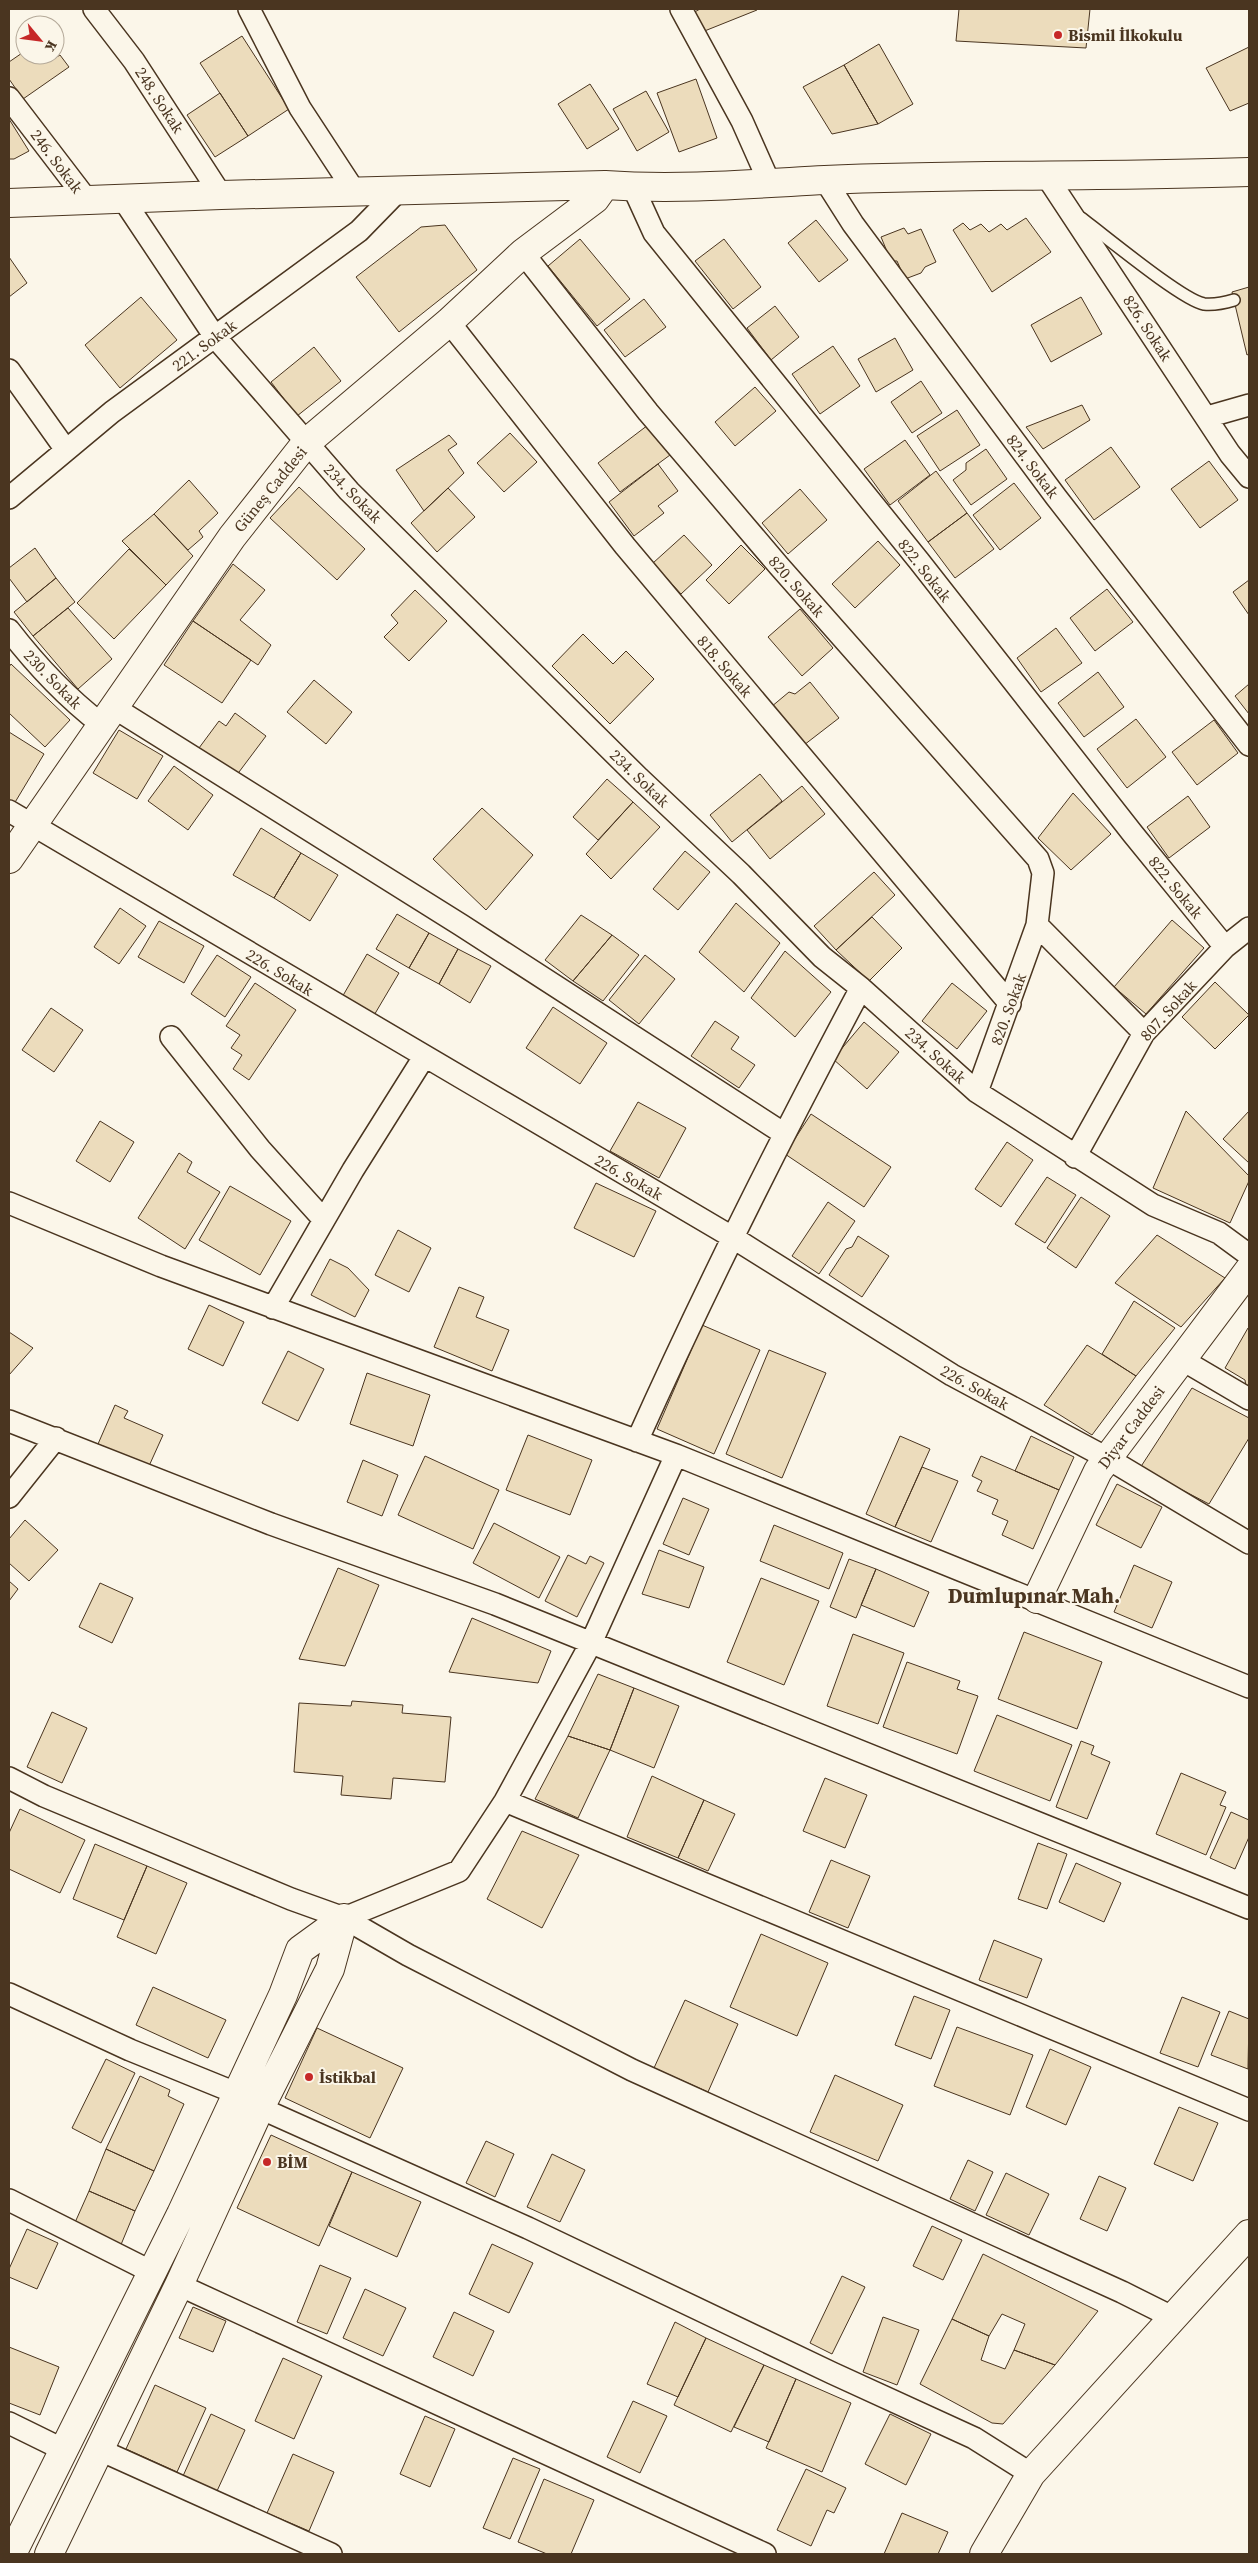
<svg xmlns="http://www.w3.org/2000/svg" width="1258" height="2563" font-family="'Source Serif 4',serif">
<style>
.building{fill:#ecdcbc;stroke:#4a3520}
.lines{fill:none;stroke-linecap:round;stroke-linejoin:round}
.lane-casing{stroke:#4a3520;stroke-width:14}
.street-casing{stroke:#4a3520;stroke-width:24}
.secondary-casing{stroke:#4a3520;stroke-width:30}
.lane{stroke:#fbf6e9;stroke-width:11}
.street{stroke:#fbf6e9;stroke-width:21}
.secondary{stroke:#fbf6e9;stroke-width:28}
.poi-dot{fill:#c62828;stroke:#fbf6e9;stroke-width:2}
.labels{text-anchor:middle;stroke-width:4;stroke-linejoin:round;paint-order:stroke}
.poi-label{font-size:16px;font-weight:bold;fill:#4a3520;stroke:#fbf6e9;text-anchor:start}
.street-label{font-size:16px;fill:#4a3520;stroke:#fbf6e9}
.district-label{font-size:21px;font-weight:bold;fill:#4a3520;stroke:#fbf6e9}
</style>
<rect width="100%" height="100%" fill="#fbf6e9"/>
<path class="building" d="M 700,9 L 756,9 L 757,10 L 702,32 L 691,14 Z
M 959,9 L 1090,9 L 1086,48 L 956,41 Z
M 242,36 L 289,109 L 248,136 L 200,63 Z
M 879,44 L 913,104 L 878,124 L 844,65 Z
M 1249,47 L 1249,103 L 1230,111 L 1206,68 Z
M 25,51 L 25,55 L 53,55 L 55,58 L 60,55 L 69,67 L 23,99 L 9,79 L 9,62 Z
M 844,65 L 878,124 L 832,134 L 803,87 Z
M 696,79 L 717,138 L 679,152 L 657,93 Z
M 590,84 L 619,129 L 587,149 L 558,104 Z
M 646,91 L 669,132 L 637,151 L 613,109 Z
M 220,93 L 248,136 L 215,157 L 187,115 Z
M 9,119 L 29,151 L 14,159 L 9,159 Z
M 1026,218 L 1051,252 L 992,292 L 953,230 L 963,223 L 970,230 L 981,224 L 989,232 L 1001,224 L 1007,230 Z
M 816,220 L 848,260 L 819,282 L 788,243 Z
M 445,225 L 477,270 L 399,332 L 356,277 L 421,227 Z
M 904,228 L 908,234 L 921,229 L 936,262 L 925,267 L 921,273 L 905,279 L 897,261 L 891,261 L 881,237 Z
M 580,239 L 630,299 L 597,326 L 548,266 Z
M 724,239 L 761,287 L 733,309 L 695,261 Z
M 9,257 L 27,283 L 9,297 Z
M 1249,287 L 1249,354 L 1247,355 L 1232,292 Z
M 141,297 L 177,340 L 120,388 L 85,345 Z
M 1081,297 L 1102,334 L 1051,362 L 1031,325 Z
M 644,299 L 666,327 L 625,357 L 604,330 Z
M 775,306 L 799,337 L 771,360 L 747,328 Z
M 895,338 L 913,370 L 876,392 L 858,359 Z
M 833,346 L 860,386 L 820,414 L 792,374 Z
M 314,347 L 341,381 L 297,416 L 271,382 Z
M 921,381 L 942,413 L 912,433 L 891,402 Z
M 755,387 L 776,411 L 735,446 L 715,422 Z
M 1082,405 L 1090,420 L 1043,449 L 1026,427 Z
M 957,410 L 980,445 L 940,471 L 917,436 Z
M 648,425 L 670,455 L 620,492 L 598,463 Z
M 510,433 L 537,462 L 504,492 L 477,463 Z
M 449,435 L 457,444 L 448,450 L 464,473 L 424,511 L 396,470 Z
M 905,440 L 930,475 L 890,505 L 864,469 Z
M 1111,447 L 1140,487 L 1094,520 L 1065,480 Z
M 986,449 L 1007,479 L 971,505 L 953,480 L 966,470 L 966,463 Z
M 1209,461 L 1238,500 L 1200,528 L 1171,489 Z
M 658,464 L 678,491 L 658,506 L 664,513 L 634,536 L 609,502 Z
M 936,471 L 967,513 L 928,542 L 898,501 Z
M 189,480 L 218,513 L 199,531 L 203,537 L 188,550 L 154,514 Z
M 1014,483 L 1041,518 L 1000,550 L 973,515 Z
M 299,487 L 365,549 L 337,580 L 270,518 Z
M 448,488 L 475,517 L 437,552 L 411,523 Z
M 800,489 L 827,520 L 788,554 L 762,523 Z
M 967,513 L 994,549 L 955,578 L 928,542 Z
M 154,514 L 193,556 L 166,585 L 122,541 Z
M 684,535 L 712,565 L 681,594 L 653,563 Z
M 878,541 L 900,565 L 855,608 L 832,584 Z
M 741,545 L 765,569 L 729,604 L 706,580 Z
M 35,548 L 56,578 L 27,602 L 9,578 L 9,568 Z
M 129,549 L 166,585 L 114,639 L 77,603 Z
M 233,564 L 265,590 L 240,620 L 271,645 L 258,665 L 193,621 Z
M 56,578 L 75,602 L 33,636 L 14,612 Z
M 1249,580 L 1249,615 L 1233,592 Z
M 1107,589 L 1133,622 L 1095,651 L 1070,618 Z
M 415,590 L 447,621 L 409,661 L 384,637 L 398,623 L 391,615 Z
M 68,608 L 112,659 L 78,689 L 33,636 Z
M 800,609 L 833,648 L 802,676 L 768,637 Z
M 193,621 L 251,660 L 222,703 L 164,665 Z
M 1056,628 L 1082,663 L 1041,692 L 1017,658 Z
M 583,634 L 613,664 L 626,651 L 654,679 L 610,724 L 552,666 Z
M 11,664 L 70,720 L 45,747 L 9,713 L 9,667 Z
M 1098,672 L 1124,707 L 1084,737 L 1058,703 Z
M 314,680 L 352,712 L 326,744 L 287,712 Z
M 810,682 L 839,718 L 804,745 L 771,707 L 789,692 L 795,694 Z
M 1249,684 L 1249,714 L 1235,696 Z
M 235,713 L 266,736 L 236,776 L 199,748 L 219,721 L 226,726 Z
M 1136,719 L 1166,757 L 1127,788 L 1097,749 Z
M 1214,720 L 1238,753 L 1197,785 L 1172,752 Z
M 119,730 L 163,756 L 137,799 L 93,773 Z
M 9,732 L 44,754 L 14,804 L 9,801 Z
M 174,766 L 213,795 L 188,830 L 148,801 Z
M 760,774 L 782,801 L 732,842 L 710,815 Z
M 607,779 L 633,802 L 598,840 L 573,817 Z
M 802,786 L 825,814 L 770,859 L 747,830 Z
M 1073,793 L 1111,834 L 1071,870 L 1038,838 Z
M 1188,796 L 1210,827 L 1169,858 L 1147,827 Z
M 633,802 L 660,827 L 611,879 L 586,854 Z
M 482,808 L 533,855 L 486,910 L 433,859 Z
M 261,828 L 301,853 L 274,898 L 233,875 Z
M 685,851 L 710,872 L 678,910 L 653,889 Z
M 301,853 L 338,875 L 310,921 L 274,898 Z
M 874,872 L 895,895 L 836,950 L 814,926 Z
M 736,903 L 780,943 L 744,992 L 699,952 Z
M 120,908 L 146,926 L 119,964 L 94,947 Z
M 397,914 L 429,933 L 409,968 L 376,949 Z
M 581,915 L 612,935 L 573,981 L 545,960 Z
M 872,917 L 902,948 L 869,981 L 836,950 Z
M 1172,920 L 1204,948 L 1146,1014 L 1114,987 Z
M 159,921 L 204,946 L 184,983 L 138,957 Z
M 429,933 L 458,949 L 439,984 L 409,968 Z
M 612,935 L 639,955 L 603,1001 L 573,981 Z
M 458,949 L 491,966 L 470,1003 L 439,984 Z
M 785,951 L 831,992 L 795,1037 L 751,998 Z
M 367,954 L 399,973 L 373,1017 L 341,999 Z
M 217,955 L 251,977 L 225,1017 L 191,994 Z
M 645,955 L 675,979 L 639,1024 L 609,1000 Z
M 1215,982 L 1249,1015 L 1215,1049 L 1182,1017 Z
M 255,983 L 296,1010 L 249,1080 L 233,1069 L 242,1055 L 231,1048 L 240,1035 L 226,1026 Z
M 952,983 L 987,1011 L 957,1049 L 922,1021 Z
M 553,1007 L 607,1043 L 580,1084 L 526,1048 Z
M 51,1008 L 83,1030 L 54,1072 L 22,1050 Z
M 715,1021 L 739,1037 L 731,1049 L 755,1065 L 739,1088 L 691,1056 Z
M 864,1022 L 899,1052 L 867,1089 L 833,1059 Z
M 638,1102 L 686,1128 L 659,1178 L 610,1151 Z
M 1186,1111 L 1249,1176 L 1249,1181 L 1230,1223 L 1153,1188 Z
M 1249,1111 L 1249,1163 L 1223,1139 Z
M 811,1114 L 891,1167 L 864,1207 L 785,1154 Z
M 100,1121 L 134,1142 L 110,1182 L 76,1161 Z
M 1007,1142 L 1033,1160 L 1001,1207 L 975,1189 Z
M 179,1153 L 192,1162 L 187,1172 L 220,1192 L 185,1249 L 138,1218 Z
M 1047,1177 L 1076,1195 L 1045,1243 L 1015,1224 Z
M 596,1183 L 656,1211 L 634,1257 L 574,1228 Z
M 230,1186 L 291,1221 L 260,1275 L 199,1240 Z
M 1081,1197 L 1110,1216 L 1076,1268 L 1047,1248 Z
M 828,1202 L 855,1221 L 819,1274 L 792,1256 Z
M 398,1230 L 431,1248 L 409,1292 L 375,1275 Z
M 1157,1235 L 1225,1278 L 1181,1327 L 1115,1283 Z
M 858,1236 L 889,1256 L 862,1297 L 829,1275 L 846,1249 L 852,1247 Z
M 330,1259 L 348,1268 L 369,1290 L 355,1317 L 311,1295 Z
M 459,1287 L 484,1297 L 476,1317 L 509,1330 L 492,1371 L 434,1347 Z
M 1134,1301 L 1175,1328 L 1136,1376 L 1102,1354 Z
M 209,1305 L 244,1322 L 223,1366 L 188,1349 Z
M 702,1325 L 760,1350 L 714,1454 L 657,1429 Z
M 1248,1328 L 1249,1329 L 1249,1389 L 1246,1387 L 1245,1380 L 1225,1368 Z
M 9,1332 L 33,1348 L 9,1375 Z
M 1087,1345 L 1136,1376 L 1092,1435 L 1044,1405 Z
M 769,1350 L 826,1373 L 782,1478 L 726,1454 Z
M 288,1351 L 324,1369 L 298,1421 L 262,1403 Z
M 367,1373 L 430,1395 L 413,1446 L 350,1424 Z
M 1192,1388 L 1249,1418 L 1249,1438 L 1209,1504 L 1140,1468 Z
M 115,1405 L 128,1411 L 124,1418 L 163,1435 L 149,1466 L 98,1444 Z
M 528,1435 L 592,1460 L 570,1515 L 506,1490 Z
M 900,1436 L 930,1449 L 895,1527 L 866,1514 Z
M 1031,1436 L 1074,1457 L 1059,1490 L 1015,1471 Z
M 425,1456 L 499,1490 L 473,1549 L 398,1515 Z
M 981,1456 L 1059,1490 L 1033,1549 L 1002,1535 L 1008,1521 L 992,1514 L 998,1500 L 977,1491 L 982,1481 L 972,1476 Z
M 363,1460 L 398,1475 L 382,1516 L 347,1502 Z
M 922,1467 L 958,1481 L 931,1542 L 895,1527 Z
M 1117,1484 L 1162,1507 L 1141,1548 L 1096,1525 Z
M 683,1498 L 709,1509 L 689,1555 L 663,1544 Z
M 25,1520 L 58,1550 L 29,1581 L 9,1563 L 9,1539 Z
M 494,1523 L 560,1557 L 539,1598 L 473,1563 Z
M 774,1525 L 843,1553 L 829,1589 L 760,1561 Z
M 659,1550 L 704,1567 L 689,1608 L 642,1594 Z
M 568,1555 L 586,1564 L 590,1556 L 604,1563 L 577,1617 L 545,1601 Z
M 849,1559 L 876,1569 L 856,1618 L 830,1607 Z
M 1134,1565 L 1172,1582 L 1152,1628 L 1114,1612 Z
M 338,1568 L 379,1585 L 345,1666 L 299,1659 Z
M 876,1569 L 929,1592 L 914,1627 L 861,1605 Z
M 761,1578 L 819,1601 L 784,1685 L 727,1662 Z
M 9,1581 L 18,1589 L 9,1601 Z
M 100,1583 L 133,1598 L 112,1643 L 79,1627 Z
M 472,1618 L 551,1651 L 538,1683 L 449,1672 Z
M 1024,1632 L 1102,1662 L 1077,1729 L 998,1699 Z
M 853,1634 L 904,1653 L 878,1724 L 827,1706 Z
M 907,1662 L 960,1681 L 957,1689 L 978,1696 L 957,1754 L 883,1727 Z
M 598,1674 L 634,1688 L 610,1750 L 568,1736 Z
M 634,1688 L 679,1706 L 654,1768 L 610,1750 Z
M 352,1701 L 403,1705 L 402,1713 L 451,1717 L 445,1782 L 393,1778 L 391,1799 L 341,1795 L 343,1776 L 294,1772 L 299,1703 L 351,1706 Z
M 52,1712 L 87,1728 L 62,1783 L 27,1767 Z
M 997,1715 L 1072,1745 L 1050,1801 L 974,1771 Z
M 568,1736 L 610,1750 L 578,1818 L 535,1799 Z
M 1081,1741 L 1094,1746 L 1091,1754 L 1110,1762 L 1087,1819 L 1056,1807 Z
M 1181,1773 L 1226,1792 L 1220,1805 L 1226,1807 L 1206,1855 L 1156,1834 Z
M 652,1776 L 704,1800 L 678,1858 L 627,1837 Z
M 825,1778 L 867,1795 L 845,1848 L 803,1831 Z
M 704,1800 L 735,1814 L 708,1871 L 678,1858 Z
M 20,1809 L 85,1840 L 60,1893 L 9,1869 L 9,1833 Z
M 1231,1812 L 1249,1820 L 1249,1837 L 1235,1869 L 1210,1858 Z
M 522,1831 L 579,1855 L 542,1928 L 487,1899 Z
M 1038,1843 L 1067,1854 L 1047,1909 L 1018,1899 Z
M 95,1844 L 147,1866 L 124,1920 L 73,1899 Z
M 831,1860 L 870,1876 L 848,1928 L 809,1912 Z
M 1076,1863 L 1121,1883 L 1104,1922 L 1059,1902 Z
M 147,1866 L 187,1883 L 156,1954 L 117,1937 Z
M 761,1934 L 828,1963 L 797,2036 L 730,2007 Z
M 994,1940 L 1042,1959 L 1027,1998 L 979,1980 Z
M 153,1987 L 226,2020 L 208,2058 L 136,2025 Z
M 914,1996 L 950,2010 L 931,2059 L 895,2045 Z
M 1182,1997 L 1220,2012 L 1198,2067 L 1160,2053 Z
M 685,2000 L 738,2024 L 708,2092 L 654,2068 Z
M 1229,2011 L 1249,2019 L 1248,2069 L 1211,2055 Z
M 957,2027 L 1033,2055 L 1010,2115 L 934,2086 Z
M 317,2028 L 403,2068 L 370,2138 L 285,2098 Z
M 1050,2049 L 1091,2067 L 1066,2125 L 1026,2107 Z
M 106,2059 L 135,2073 L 101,2143 L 72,2128 Z
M 835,2075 L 903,2105 L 878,2161 L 810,2132 Z
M 140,2076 L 170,2090 L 168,2096 L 184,2104 L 154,2171 L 106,2149 Z
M 1179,2107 L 1218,2123 L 1193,2181 L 1154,2164 Z
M 271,2135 L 352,2172 L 319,2246 L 237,2208 Z
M 486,2141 L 514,2154 L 495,2197 L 466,2183 Z
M 106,2149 L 154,2171 L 135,2211 L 89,2191 Z
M 552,2154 L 585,2170 L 560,2222 L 527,2207 Z
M 968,2160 L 993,2172 L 975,2211 L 950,2199 Z
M 352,2172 L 421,2202 L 397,2257 L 329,2226 Z
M 1006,2173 L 1049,2194 L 1029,2235 L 986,2215 Z
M 1099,2176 L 1126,2188 L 1107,2231 L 1080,2219 Z
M 89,2191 L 135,2211 L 120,2247 L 73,2227 Z
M 932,2226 L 962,2240 L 943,2280 L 913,2266 Z
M 27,2229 L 58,2243 L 37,2289 L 9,2277 L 9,2269 Z
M 492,2244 L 533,2263 L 509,2313 L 469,2294 Z
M 983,2254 L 1098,2311 L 1055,2365 L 1014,2350 L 1025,2324 L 1002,2314 L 989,2336 L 952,2319 Z
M 320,2265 L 351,2278 L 327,2334 L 297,2322 Z
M 842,2276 L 865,2287 L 832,2354 L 810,2343 Z
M 365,2289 L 406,2308 L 383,2356 L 343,2338 Z
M 193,2307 L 226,2321 L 213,2352 L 179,2338 Z
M 454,2312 L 494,2331 L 473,2376 L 433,2357 Z
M 883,2317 L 919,2330 L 897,2385 L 863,2372 Z
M 952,2319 L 989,2336 L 981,2360 L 1005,2369 L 1014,2350 L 1055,2365 L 1003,2424 L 992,2423 L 920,2384 Z
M 675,2322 L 706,2338 L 678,2397 L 647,2384 Z
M 706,2338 L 764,2365 L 731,2432 L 674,2405 Z
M 9,2347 L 59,2367 L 40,2415 L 9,2403 Z
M 283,2358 L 322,2376 L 294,2439 L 255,2421 Z
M 764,2365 L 796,2379 L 769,2442 L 734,2427 Z
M 796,2379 L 851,2403 L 822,2472 L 766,2448 Z
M 155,2385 L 206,2408 L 177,2472 L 126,2449 Z
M 633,2401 L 667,2416 L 640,2473 L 607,2457 Z
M 211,2414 L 245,2430 L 217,2491 L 183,2476 Z
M 890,2414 L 931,2434 L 906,2485 L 865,2464 Z
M 425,2416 L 455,2429 L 430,2487 L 400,2474 Z
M 293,2454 L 334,2472 L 309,2531 L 267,2513 Z
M 513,2458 L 540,2469 L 510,2539 L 483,2528 Z
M 806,2469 L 846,2488 L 834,2513 L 827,2510 L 811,2546 L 777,2530 Z
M 544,2479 L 594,2500 L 571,2554 L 547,2554 L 518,2542 Z
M 902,2513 L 948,2532 L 938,2554 L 884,2554 Z"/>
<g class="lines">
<g class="lane-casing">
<path id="lane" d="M 1081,218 C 1104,235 1182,300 1204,304 C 1214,305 1224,303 1234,300"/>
</g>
<g class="street-casing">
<path id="street" d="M 94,9 L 134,61 L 221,195
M 249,9 L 300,108 L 355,192
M 681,9 L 742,121 L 770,184
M 9,98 L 87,200
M 1047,177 L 1230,454 L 1249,477
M 825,180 L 853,224 L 1056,497 L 1249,745
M 633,187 L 654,233 L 919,561 L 1133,834 L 1225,947
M 123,199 L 215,337 L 349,491 L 639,778 L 741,874 L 822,957 L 861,988 L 977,1092 L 1153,1205 L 1219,1233 L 1249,1255
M 523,253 L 648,412 L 779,566 L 1038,859 L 1043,873 L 1037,925 L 1144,1033
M 449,322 L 625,546 L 1010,1004
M 9,370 L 66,450
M 1207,417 L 1249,405
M 9,498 L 112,412 L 359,231 L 398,191
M 9,630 C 36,665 66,697 101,724
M 113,707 L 461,925 L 783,1133
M 9,811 L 732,1237 L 952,1375 L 1107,1458 L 1249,1543
M 171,1037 L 260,1149 L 324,1220
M 977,1092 L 1037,925
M 1075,1157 L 1144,1033 L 1225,947 L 1249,928
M 9,1203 L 161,1266 L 676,1455 L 1249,1687
M 273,1308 L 353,1170 L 424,1057
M 1181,1359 L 1249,1399
M 9,1421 L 271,1524 L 495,1604 L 1249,1908
M 637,1441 C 706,1287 782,1136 861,988
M 9,1497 L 56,1438
M 9,1778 L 44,1796 L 291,1899 L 344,1918 L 408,1955 L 632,2070 L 1122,2292 L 1172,2317
M 505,1801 L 1249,2110
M 344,1918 L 459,1871 L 505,1801 L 591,1643 L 676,1455
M 9,1994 L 130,2050 L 236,2093
M 260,2108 L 528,2228 L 832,2373 L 974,2438 L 1031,2474
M 9,2200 L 152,2272
M 179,2285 L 765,2554
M 9,2423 L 64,2450
M 100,2450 L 331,2554"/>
</g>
<g class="secondary-casing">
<path id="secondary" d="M 9,203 L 221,195 L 605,185 C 678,190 751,184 825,180 C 966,174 1108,177 1249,172
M 9,859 L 232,537 L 306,443 L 449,322 L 523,253 L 595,199 L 605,185
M 1037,1599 L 1098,1471 L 1249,1270
M 12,2554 L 181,2214 L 283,1995 L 300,1950 L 344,1918
M 49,2554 L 179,2285 L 260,2108 L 330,1969 L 344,1918
M 984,2554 L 1031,2474 L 1249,2234"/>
</g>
<use href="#lane" class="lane"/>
<use href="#street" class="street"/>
<use href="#secondary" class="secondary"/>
</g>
<g class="poi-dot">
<circle cx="1058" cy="35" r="5"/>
<circle cx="309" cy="2077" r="5"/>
<circle cx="267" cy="2162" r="5"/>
</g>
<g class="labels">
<g class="poi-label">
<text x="1068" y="41">Bismil İlkokulu</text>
<text x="319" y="2083">İstikbal</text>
<text x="277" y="2168">BİM</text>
</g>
<g class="street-label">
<text transform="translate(160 100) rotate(57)" y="6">248. Sokak</text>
<text transform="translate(57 161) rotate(53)" y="6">246. Sokak</text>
<text transform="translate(1148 328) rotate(57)" y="6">826. Sokak</text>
<text transform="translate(204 345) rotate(-36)" y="6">221. Sokak</text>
<text transform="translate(1033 466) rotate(53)" y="6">824. Sokak</text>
<text transform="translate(270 489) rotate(-51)" y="6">Güneş Caddesi</text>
<text transform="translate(353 493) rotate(46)" y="6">234. Sokak</text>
<text transform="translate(925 570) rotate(52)" y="6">822. Sokak</text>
<text transform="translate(797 586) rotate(49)" y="6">820. Sokak</text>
<text transform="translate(725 666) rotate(50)" y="6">818. Sokak</text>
<text transform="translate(53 679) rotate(46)" y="6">230. Sokak</text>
<text transform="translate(640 778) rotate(44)" y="6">234. Sokak</text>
<text transform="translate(1176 887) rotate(51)" y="6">822. Sokak</text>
<text transform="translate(280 972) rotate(31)" y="6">226. Sokak</text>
<text transform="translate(1008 1009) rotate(-70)" y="6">820. Sokak</text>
<text transform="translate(1168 1010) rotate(-48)" y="6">807. Sokak</text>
<text transform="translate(936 1055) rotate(42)" y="6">234. Sokak</text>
<text transform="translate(629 1177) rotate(30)" y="6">226. Sokak</text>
<text transform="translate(975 1387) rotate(29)" y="6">226. Sokak</text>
<text transform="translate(1131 1427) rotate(-53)" y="6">Diyar Caddesi</text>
</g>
<g class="district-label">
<text x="1034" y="1603">Dumlupınar Mah.</text>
</g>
</g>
<rect width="1258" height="2563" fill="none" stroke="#4a3520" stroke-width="20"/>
<g transform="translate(40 40) rotate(119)"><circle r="24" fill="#fbf6e9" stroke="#b4a999"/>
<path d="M0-4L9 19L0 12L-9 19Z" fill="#c62828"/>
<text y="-8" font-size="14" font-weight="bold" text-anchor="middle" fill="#4a3520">K</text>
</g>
</svg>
